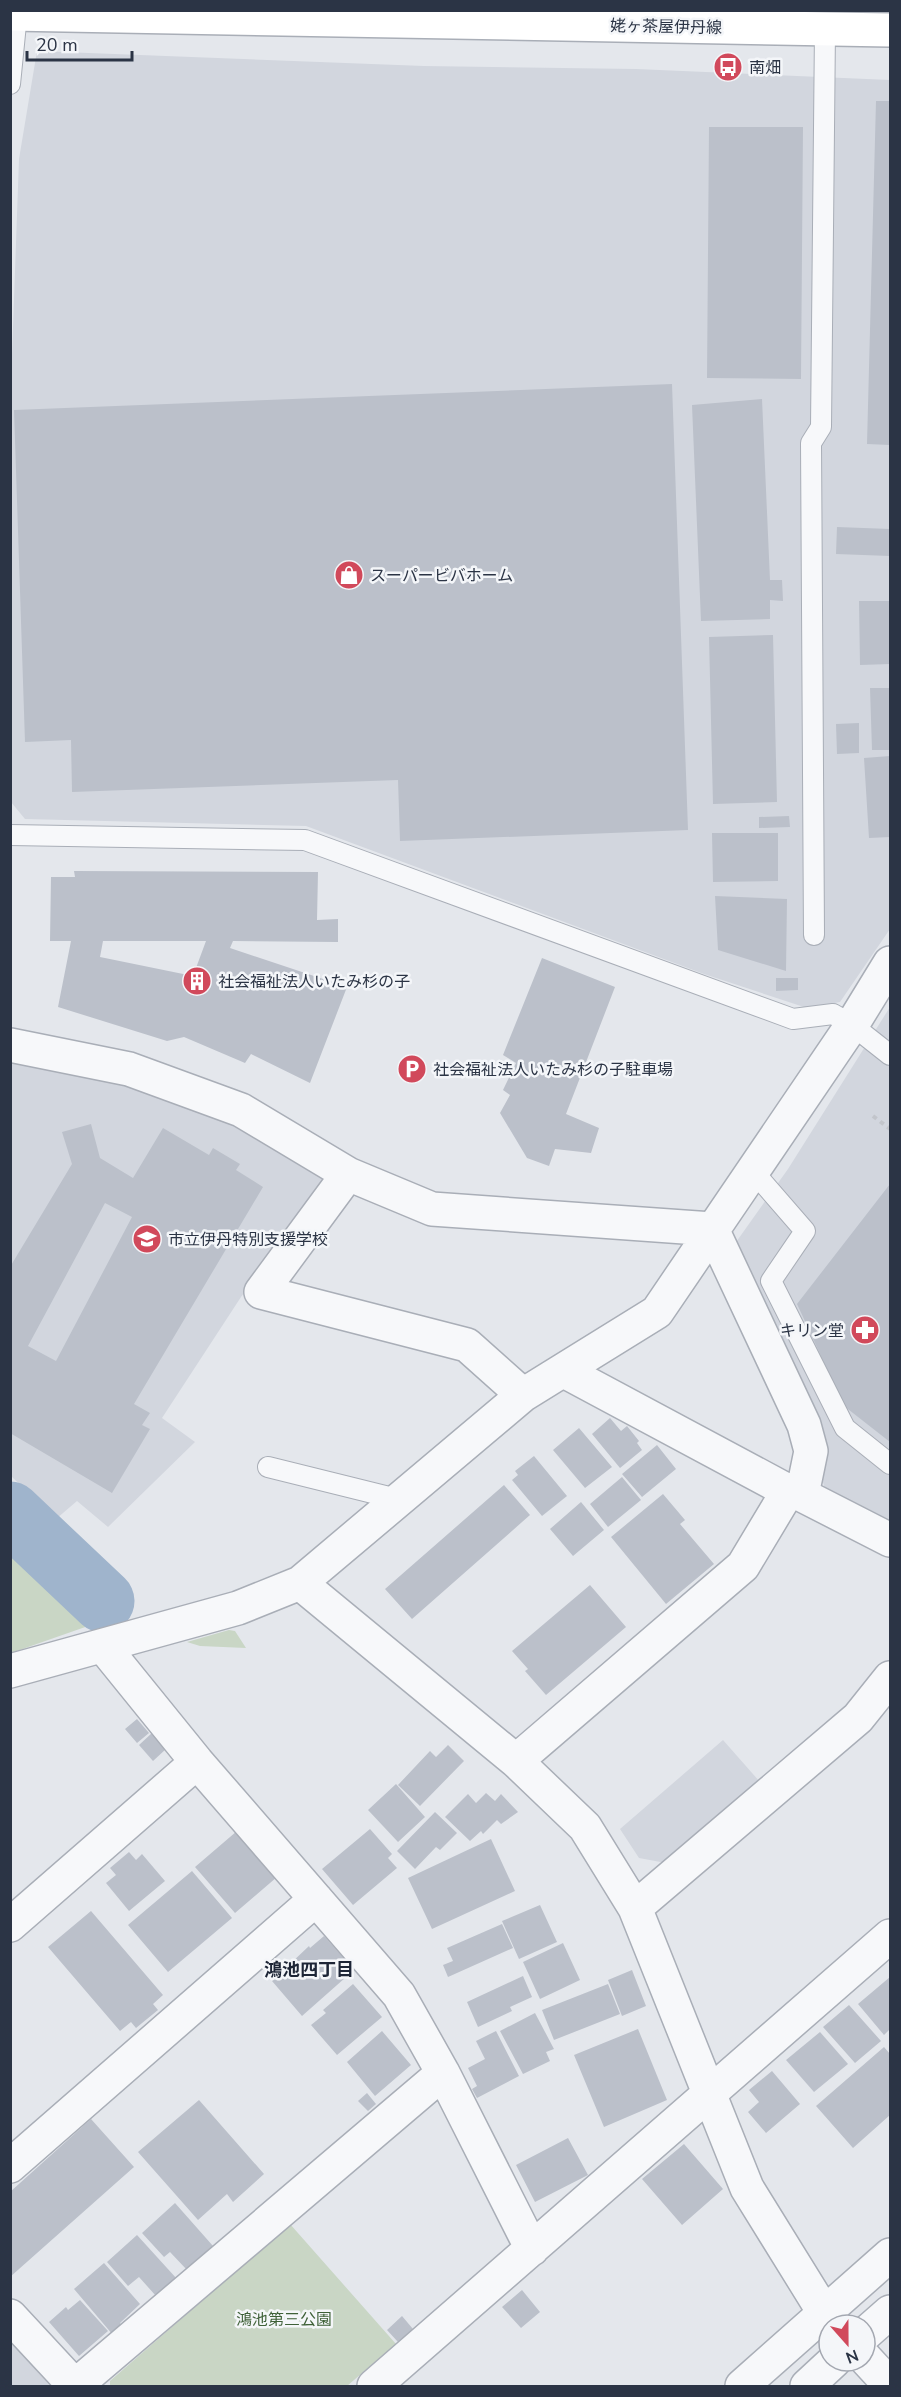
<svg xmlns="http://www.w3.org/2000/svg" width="901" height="2397" font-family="'Nunito Sans','Noto Sans JP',sans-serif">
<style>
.built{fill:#d2d6de}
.green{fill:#c9d6c5}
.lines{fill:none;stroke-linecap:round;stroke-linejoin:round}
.river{stroke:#9fb4cc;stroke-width:63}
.building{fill:#bbc0ca;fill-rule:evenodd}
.service-casing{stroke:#a9aeb7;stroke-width:22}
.minor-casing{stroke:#a9aeb7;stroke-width:36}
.tertiary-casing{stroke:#a9aeb7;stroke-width:36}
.secondary-casing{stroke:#a9aeb7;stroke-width:36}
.path{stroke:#c2c5cb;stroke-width:4;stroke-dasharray:4.5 4.5;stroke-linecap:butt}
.service{stroke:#f7f8fa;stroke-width:20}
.minor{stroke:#f7f8fa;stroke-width:33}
.tertiary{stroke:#f7f8fa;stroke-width:33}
.secondary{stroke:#fff;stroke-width:33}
.labels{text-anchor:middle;stroke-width:5;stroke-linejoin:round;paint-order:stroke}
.street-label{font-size:16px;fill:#2b3445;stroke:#f4f6f9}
.poi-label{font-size:16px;fill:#2b3445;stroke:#f4f6f9;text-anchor:start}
.park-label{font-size:16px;fill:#3f6138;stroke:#f4f6f9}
.neighbourhood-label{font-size:18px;font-weight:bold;fill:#1d2536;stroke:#f4f6f9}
</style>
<rect width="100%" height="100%" fill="#e4e7ec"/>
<path class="built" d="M 37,51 L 424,66 L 636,69 L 890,80 L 890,929 L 840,1002 L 807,1008 L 704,974 L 306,826 L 25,819 L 11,802 L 10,411 L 19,159 Z
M 890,1007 L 890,1520 L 825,1488 L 734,1245 L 788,1169 Z
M 10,1060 L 111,1081 L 230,1123 L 328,1180 L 241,1297 L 162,1418 L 195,1442 L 108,1527 L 77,1501 L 56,1519 L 11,1476 Z
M 723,1740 L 760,1782 L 666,1863 L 639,1858 L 620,1829 Z
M 11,2341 L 50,2386 L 11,2386 Z"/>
<path class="green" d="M 10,1549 L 11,1549 L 91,1625 L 11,1653 Z
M 229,1630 L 235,1631 L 246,1648 L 200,1646 L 187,1642 Z
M 290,2224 L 396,2344 L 347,2386 L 110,2386 L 110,2381 Z"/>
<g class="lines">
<path class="river" d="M 10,1513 L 103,1601"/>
</g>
<path class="building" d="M 876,101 L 890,101 L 890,445 L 867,444 Z
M 709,127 L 803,127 L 801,379 L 707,378 Z
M 672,384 L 688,830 L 400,841 L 398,780 L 72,792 L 71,740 L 25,742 L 14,410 Z
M 762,399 L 770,580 L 782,580 L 783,601 L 770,600 L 770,619 L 701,621 L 692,405 Z
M 837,527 L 890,529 L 890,556 L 836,554 Z
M 859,601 L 890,601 L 890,664 L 860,665 Z
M 773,635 L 777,802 L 713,804 L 709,637 Z
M 870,688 L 890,688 L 890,750 L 872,750 Z
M 859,723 L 859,753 L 837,754 L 836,724 Z
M 890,756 L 890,837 L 869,838 L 864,758 Z
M 789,816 L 790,827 L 759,828 L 759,817 Z
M 712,833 L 778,833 L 778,881 L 713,882 Z
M 74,871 L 318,872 L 317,920 L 338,919 L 338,942 L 233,941 L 230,948 L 347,987 L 310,1083 L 251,1054 L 245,1063 L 184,1037 L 167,1041 L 58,1007 L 71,941 L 50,941 L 51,877 L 75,877 ZM 103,941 L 206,941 L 193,976 L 100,957 Z
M 715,896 L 787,899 L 786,971 L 718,950 Z
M 542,958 L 615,987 L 566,1114 L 599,1128 L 591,1153 L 555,1149 L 549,1166 L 527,1158 L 500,1113 L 510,1095 L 503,1090 L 516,1063 L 503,1055 Z
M 776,978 L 798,978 L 798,990 L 776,991 Z
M 91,1124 L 100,1158 L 133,1178 L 163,1128 L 209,1155 L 213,1148 L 240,1164 L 236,1170 L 263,1187 L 134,1404 L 150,1413 L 142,1425 L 150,1429 L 112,1493 L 10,1433 L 10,1267 L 72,1164 L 62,1132 ZM 105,1203 L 132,1217 L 56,1361 L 28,1346 Z
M 890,1184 L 890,1442 L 844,1406 L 797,1304 Z
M 610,1418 L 621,1431 L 627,1426 L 639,1441 L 637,1443 L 642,1450 L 620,1468 L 592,1434 Z
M 579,1428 L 612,1467 L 585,1488 L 553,1450 Z
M 657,1445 L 676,1469 L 642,1497 L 622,1474 Z
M 534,1456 L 567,1496 L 542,1516 L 512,1480 L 518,1475 L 515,1471 Z
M 622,1477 L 641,1500 L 608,1527 L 590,1504 Z
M 504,1485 L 530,1515 L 412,1619 L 385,1589 Z
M 663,1494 L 685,1520 L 680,1524 L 714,1564 L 666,1604 L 611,1537 Z
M 581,1502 L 604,1530 L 573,1556 L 550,1529 Z
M 590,1585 L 626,1627 L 546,1695 L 525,1671 L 528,1669 L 512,1651 Z
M 137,1719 L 149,1733 L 137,1743 L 125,1729 Z
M 152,1733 L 166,1749 L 153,1761 L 139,1745 Z
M 448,1745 L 464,1761 L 420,1806 L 398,1785 L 430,1751 L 436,1757 Z
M 396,1784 L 425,1817 L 398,1842 L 368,1810 Z
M 486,1793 L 495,1801 L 501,1794 L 518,1812 L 501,1824 L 497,1820 L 483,1834 L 481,1831 L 470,1841 L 445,1817 L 468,1794 L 476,1803 Z
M 435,1812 L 457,1833 L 440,1850 L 436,1847 L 415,1869 L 397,1851 Z
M 370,1829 L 392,1854 L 388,1858 L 397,1868 L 353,1905 L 322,1869 Z
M 237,1831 L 277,1877 L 235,1913 L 195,1867 Z
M 491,1839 L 515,1891 L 432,1929 L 408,1878 Z
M 129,1852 L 136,1860 L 142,1854 L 165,1881 L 129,1911 L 106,1883 L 116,1875 L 110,1868 Z
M 192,1871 L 232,1918 L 168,1972 L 128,1925 Z
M 540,1905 L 557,1942 L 519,1959 L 502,1921 Z
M 91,1911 L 163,1995 L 153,2004 L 158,2010 L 136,2028 L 131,2022 L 120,2031 L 48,1947 Z
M 502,1924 L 513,1948 L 448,1977 L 443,1965 L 453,1961 L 447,1948 Z
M 324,1936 L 354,1970 L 302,2016 L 272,1981 L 309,1946 L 310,1948 Z
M 563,1943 L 580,1980 L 540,1999 L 523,1962 Z
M 632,1970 L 646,2006 L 622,2016 L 608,1980 Z
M 523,1976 L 532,1997 L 510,2007 L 512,2011 L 478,2027 L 467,2002 Z
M 890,1977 L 890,2029 L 884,2035 L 858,2004 Z
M 353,1984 L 382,2017 L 337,2055 L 311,2025 L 326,2013 L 323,2010 Z
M 608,1984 L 620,2014 L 554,2040 L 542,2010 Z
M 849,2005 L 881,2041 L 855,2063 L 823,2027 Z
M 535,2013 L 554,2049 L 546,2052 L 550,2061 L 523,2074 L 500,2031 Z
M 638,2029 L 667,2100 L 604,2127 L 574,2055 Z
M 382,2031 L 411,2065 L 375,2096 L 347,2062 Z
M 496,2031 L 519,2076 L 477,2098 L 472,2089 L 477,2086 L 468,2068 L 485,2059 L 476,2041 Z
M 820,2032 L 848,2064 L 814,2092 L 786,2060 Z
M 884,2047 L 890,2054 L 890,2115 L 853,2148 L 816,2106 Z
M 772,2071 L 800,2104 L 766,2133 L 748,2112 L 759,2102 L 749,2090 Z
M 367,2093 L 376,2104 L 368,2111 L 358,2101 Z
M 199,2100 L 264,2174 L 233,2202 L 227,2194 L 198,2220 L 138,2152 Z
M 91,2119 L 134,2167 L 10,2277 L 10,2192 Z
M 568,2138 L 588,2175 L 535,2202 L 516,2165 Z
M 684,2144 L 723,2189 L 682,2225 L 642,2179 Z
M 175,2203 L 213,2246 L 187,2270 L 170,2252 L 164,2257 L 142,2233 Z
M 137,2235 L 177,2279 L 156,2296 L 139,2277 L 128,2286 L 107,2262 Z
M 104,2263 L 140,2304 L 120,2323 L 122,2326 L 113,2335 L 74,2289 Z
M 522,2290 L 540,2312 L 521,2328 L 502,2307 Z
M 80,2300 L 108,2331 L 79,2356 L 49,2322 L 66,2307 L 68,2310 Z
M 402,2316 L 413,2329 L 398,2342 L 387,2330 Z"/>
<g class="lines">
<g class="service-casing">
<path id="service" d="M 10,84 L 17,14
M 10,835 L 305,840 L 793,1019 L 833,1014 L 852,1025 L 890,1055
M 814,935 L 811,443 L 821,427 L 825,29
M 752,1170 L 805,1231 L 771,1281 L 845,1428 L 890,1464
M 268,1467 L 385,1496 L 395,1503"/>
</g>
<g class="minor-casing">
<path id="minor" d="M 10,1045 L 129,1069 L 241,1110 L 348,1174 L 432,1209 L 712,1229 L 804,1425 L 811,1451 L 802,1495
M 348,1174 L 261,1292 L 467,1345 L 523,1395
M 564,1371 L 788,1491 L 802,1495 L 890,1540
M 788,1491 L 743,1566 L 516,1761 L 585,1827 L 635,1908 L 858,1718 L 890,1678
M 300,1583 L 523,1395 L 657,1312 L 852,1025 L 890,963
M 103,1646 L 197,1762 L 399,1995 L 443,2073 L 532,2249
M 10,1671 L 238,1608 L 300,1583 L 516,1761
M 635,1908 L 747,2188 L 825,2314 L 835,2325
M 10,1925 L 197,1762
M 10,2166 L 316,1899
M 10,2316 L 75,2386
M 865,2358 L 890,2385
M 75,2386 L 443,2073
M 374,2386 L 890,1936"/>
</g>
<g class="tertiary-casing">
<path id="tertiary" d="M 865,2334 L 890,2312
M 742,2386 L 890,2255
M 807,2386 L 834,2361"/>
</g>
<g class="secondary-casing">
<path id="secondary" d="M 10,14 L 890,30"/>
</g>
<path class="path" d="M 873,1116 L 890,1129"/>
<use href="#service" class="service"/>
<use href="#minor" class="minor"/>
<use href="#tertiary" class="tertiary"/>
<use href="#secondary" class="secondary"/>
</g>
<defs>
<g id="bus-disc" transform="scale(1.5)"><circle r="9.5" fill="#d1495b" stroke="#f4f6f9"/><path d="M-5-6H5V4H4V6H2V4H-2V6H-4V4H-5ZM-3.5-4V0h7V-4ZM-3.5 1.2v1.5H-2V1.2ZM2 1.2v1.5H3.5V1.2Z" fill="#fff"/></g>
<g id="shop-disc" transform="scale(1.5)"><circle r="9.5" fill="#d1495b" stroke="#f4f6f9"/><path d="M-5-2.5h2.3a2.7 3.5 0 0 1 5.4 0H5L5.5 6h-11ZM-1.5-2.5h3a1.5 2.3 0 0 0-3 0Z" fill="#fff"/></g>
<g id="building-disc" transform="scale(1.5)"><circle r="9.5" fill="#d1495b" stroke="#f4f6f9"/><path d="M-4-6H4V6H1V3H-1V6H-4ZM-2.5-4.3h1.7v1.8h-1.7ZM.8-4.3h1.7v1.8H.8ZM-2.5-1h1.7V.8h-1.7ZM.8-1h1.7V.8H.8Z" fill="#fff"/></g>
<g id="parking-disc" transform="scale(1.5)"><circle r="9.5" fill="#d1495b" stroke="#f4f6f9"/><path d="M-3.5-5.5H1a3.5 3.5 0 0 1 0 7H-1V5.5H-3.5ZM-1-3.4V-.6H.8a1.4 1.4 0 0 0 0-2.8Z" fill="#fff"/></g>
<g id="school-disc" transform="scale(1.5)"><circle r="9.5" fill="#d1495b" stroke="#f4f6f9"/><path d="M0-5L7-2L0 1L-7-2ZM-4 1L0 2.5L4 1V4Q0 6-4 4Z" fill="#fff"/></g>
<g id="pharmacy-disc" transform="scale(1.5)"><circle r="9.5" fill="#d1495b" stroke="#f4f6f9"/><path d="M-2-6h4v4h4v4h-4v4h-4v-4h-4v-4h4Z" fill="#fff"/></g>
</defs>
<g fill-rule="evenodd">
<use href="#bus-disc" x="728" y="67"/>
<use href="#shop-disc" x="349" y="575"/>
<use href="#building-disc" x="197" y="981"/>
<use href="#parking-disc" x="412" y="1069"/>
<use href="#school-disc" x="147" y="1239"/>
<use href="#pharmacy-disc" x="865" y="1330"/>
</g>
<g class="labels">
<g class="street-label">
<text transform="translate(666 26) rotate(1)" y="6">姥ヶ茶屋伊丹線</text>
</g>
<g class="poi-label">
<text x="749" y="73">南畑</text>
<text x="370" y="581">スーパービバホーム</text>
<text x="218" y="987">社会福祉法人いたみ杉の子</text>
<text x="433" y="1075">社会福祉法人いたみ杉の子駐車場</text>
<text x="168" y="1245">市立伊丹特別支援学校</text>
<text x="844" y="1336" text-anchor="end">キリン堂</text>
</g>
<g class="park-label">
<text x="284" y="2325">鴻池第三公園</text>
</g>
<g class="neighbourhood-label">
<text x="309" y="1976">鴻池四丁目</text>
</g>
</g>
<rect width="901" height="2397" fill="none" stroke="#2b3445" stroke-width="24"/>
<g transform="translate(847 2343) rotate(159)"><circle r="28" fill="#f4f6f9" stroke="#a4a8b1" stroke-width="1.5"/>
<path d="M0-4.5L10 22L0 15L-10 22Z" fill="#d1495b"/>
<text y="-9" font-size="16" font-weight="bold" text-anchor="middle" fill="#2b3445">N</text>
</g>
<path d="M27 51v9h105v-9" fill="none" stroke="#2b3445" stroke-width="3"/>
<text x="36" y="51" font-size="18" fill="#2b3445" stroke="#f4f6f9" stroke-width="4.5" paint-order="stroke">20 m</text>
</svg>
